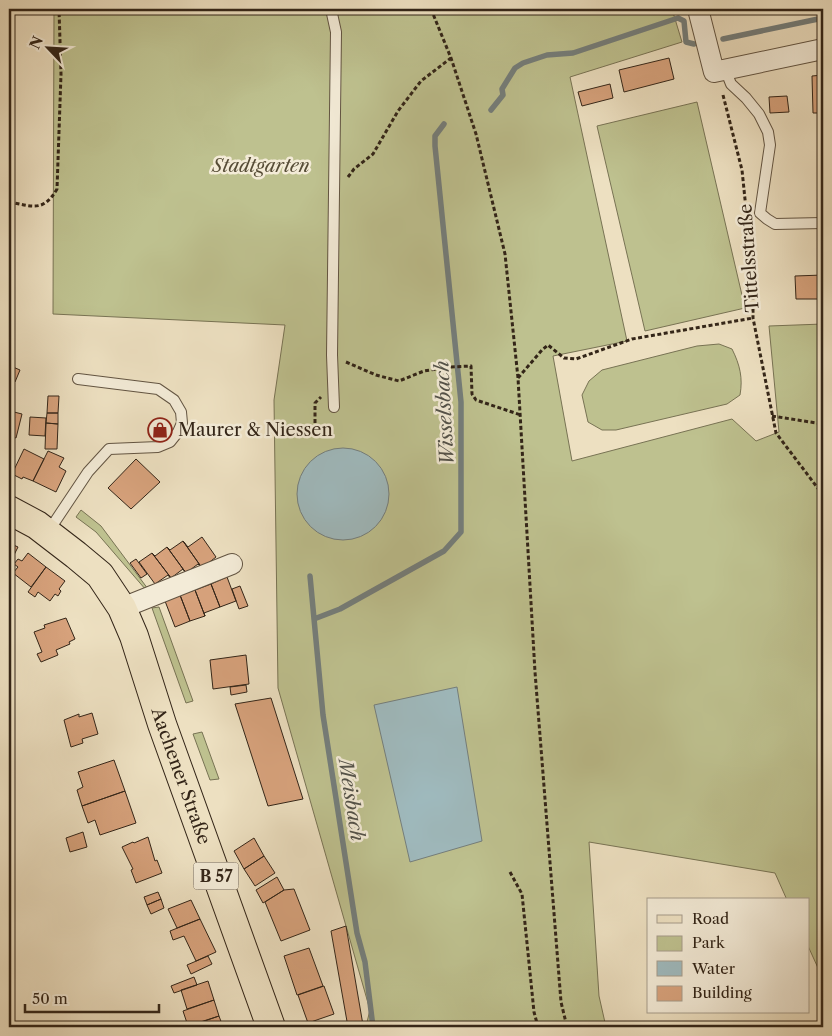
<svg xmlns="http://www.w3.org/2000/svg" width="832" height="1036" font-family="'Libre Caslon Text',serif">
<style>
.green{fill:#bec18f;stroke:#787354}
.water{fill:#9fbabe;stroke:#747e7c}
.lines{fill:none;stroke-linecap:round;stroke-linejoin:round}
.stream{stroke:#747e7c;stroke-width:5.5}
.building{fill:#d7a27c;stroke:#332518}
.lane-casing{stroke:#625442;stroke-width:12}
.street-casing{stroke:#625442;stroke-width:22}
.primary-casing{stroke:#332518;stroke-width:30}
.path{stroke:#332518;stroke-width:3;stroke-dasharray:4 2.5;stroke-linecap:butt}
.lane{stroke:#f3ebd7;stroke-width:10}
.street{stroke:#f3ebd7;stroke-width:20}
.primary{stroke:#ede0c1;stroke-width:28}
.labels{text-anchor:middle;stroke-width:5;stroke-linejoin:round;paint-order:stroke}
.shield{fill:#f3ebd7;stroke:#6d6051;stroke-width:1}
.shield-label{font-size:16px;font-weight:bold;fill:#332518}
.park-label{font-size:18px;font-style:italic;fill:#564c36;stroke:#f3ebd7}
.street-label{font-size:18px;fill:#332518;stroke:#f3ebd7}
.poi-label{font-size:18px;fill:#332518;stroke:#f3ebd7;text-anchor:start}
.water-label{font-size:19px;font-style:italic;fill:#53524a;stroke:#f3ebd7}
</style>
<rect width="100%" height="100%" fill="#ede0c1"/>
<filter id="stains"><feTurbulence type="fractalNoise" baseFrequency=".004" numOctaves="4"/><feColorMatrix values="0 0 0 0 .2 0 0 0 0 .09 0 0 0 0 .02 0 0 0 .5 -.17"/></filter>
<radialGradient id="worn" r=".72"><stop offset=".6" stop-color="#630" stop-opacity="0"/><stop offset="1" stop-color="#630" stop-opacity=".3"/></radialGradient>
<path class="green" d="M 54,9 L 672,9 L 682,42 L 570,77 L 627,341 L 553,356 L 572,461 L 732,419 L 756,441 L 779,432 L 769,326 L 823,324 L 823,979 L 808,946 L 808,900 L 787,900 L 775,873 L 589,842 L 599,996 L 606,1027 L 364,1027 L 366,1026 L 370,1010 L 278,688 L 274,400 L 285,325 L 53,314 Z
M 697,102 L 745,308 L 645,331 L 597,126 Z
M 719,344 L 732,349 C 740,365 743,378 740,395 L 727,404 L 616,430 L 602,430 L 588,422 L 582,395 L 589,381 L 602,370 L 697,346 Z
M 81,510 L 101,526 L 148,589 L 146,590 L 96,532 L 76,517 Z
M 159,607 L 193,701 L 186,703 L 152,608 Z
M 202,732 L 219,779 L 210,780 L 193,734 Z"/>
<path class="water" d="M297 494a46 46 0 1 1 92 0a46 46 0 1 1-92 0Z
M 457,687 L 482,841 L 410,862 L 374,705 Z"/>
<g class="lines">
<path class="stream" d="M 723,39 L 823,18
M 491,110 L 503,95 L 502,89 L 515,68 L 523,63 L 547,55 L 573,53 L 678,18 L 684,21 L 686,42 L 694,44
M 310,576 L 323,715 L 357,933 L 365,962 L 373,1027
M 314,619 L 340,609 L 444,551 L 461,532 L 461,402 L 435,146 L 435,136 L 444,124"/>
</g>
<path class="building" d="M 669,58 L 674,79 L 624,92 L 619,70 Z
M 823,75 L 823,113 L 813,113 L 812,76 Z
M 610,84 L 613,98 L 582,106 L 578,92 Z
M 787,96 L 789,112 L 770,113 L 769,97 Z
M 823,275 L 823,299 L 796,299 L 795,276 Z
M 13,367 L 20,370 L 15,382 L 9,379 L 9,374 Z
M 48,396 L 59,396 L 58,413 L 47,413 Z
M 14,412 L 22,414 L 16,438 L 9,436 Z
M 47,413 L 58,413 L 58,424 L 46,423 Z
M 30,417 L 46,418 L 45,436 L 29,435 Z
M 46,423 L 58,424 L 57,449 L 45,449 Z
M 24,449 L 44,459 L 33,481 L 23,477 L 22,479 L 12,474 Z
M 48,451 L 64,458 L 59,467 L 66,471 L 56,492 L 33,481 Z
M 136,459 L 160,482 L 131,509 L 108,488 Z
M 202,537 L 216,557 L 202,568 L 183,541 L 188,547 Z
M 183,541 L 202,568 L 198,564 L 186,573 L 167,547 L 170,550 Z
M 9,543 L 18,547 L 9,565 Z
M 167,547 L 186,573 L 183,569 L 171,578 L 152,553 L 155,556 Z
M 28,553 L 46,567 L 31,587 L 13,573 L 18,567 L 14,564 L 18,559 L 22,561 Z
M 152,553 L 171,578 L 171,579 L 168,575 L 155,584 L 139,562 Z
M 136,559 L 147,574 L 141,578 L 130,563 Z
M 46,567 L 65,581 L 59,589 L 61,591 L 58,596 L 55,594 L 50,601 L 38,592 L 35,597 L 28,592 Z
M 227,577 L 236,601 L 220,607 L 211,584 Z
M 211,584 L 220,607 L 204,613 L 205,616 L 195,590 Z
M 240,586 L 248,606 L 239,609 L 232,589 Z
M 195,590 L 205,616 L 190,621 L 180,595 Z
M 180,595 L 190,621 L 175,627 L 165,601 Z
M 66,618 L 75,639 L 69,642 L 70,644 L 56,650 L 58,655 L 41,662 L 37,654 L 42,652 L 34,632 L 45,628 L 44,625 Z
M 246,655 L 249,684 L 213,689 L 210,660 Z
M 246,685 L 247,692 L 231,695 L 230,687 Z
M 271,698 L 303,799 L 268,806 L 235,704 Z
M 92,713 L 98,734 L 82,739 L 83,743 L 71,747 L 64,720 L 79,714 L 79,717 Z
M 114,760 L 125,791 L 82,806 L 77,790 L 83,787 L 78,772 Z
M 125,791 L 136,823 L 100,835 L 95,820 L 88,823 L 82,806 Z
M 83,832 L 87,847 L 70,852 L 66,838 Z
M 148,837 L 155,861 L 157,860 L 162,873 L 136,883 L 131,870 L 133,869 L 122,847 L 133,842 L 134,843 Z
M 254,838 L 264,856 L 244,869 L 234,851 Z
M 264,856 L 275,873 L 255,886 L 244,869 Z
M 277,877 L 284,890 L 263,903 L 256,890 Z
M 294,889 L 310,930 L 281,941 L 265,902 L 284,890 Z
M 158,892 L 161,899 L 147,905 L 144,897 Z
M 161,899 L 164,908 L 151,914 L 147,905 Z
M 191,900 L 200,919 L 177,928 L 168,909 Z
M 200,919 L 216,952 L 196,961 L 184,936 L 173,940 L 170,931 Z
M 346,926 L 363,1025 L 348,1027 L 331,931 Z
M 309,948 L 323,986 L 297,995 L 284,956 Z
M 208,956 L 212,964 L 191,974 L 187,965 Z
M 194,977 L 197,985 L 174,993 L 171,986 Z
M 208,981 L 214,1000 L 187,1009 L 181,990 Z
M 324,986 L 334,1014 L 308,1023 L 298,995 Z
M 214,1000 L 219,1016 L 188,1026 L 183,1011 Z
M 219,1016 L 223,1027 L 194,1027 L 193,1025 Z"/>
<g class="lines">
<g class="lane-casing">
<path id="lane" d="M 331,9 L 336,32 L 332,355 L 334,407
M 725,69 L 731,84 L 746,98 L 759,114 L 768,132 L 770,145 L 760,213 L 767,219 L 775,224 L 823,223
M 48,532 L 88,472 L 109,449 L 158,447 L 170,442 L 178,432 L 182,423 L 181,412 L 174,400 L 158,389 L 78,379"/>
</g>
<g class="street-casing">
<path id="street" d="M 698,9 L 714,72 L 823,49
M 122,608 L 232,564"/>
</g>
<g class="primary-casing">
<g id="primary">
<path id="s1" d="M 9,510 L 37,525 L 76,555 L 100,575 L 122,608 L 134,636 L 162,724 L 271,1027"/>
</g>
</g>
<path class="path" d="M 431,9 L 451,58 L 476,134 L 505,254 L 518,378 L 535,672 L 561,1002 L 567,1027
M 723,95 L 742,170 L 746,209
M 348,177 L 354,169 L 373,154 L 398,111 L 421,81 L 451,58
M 9,202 C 32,206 43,213 57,189 L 61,74 L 59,9
M 746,218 L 753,290 L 753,318 L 776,433 L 823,495
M 346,362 L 376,375 L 399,381 L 424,371 L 451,367 L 471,366 L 472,394 L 476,400 L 521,415
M 518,378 L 542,350 L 548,345 L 564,358 L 576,359 L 632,339 L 753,318
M 772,416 L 823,424
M 315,436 L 315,403 L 321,397
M 510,872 L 522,894 L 534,1012 L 538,1027"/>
<use href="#lane" class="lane"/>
<use href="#street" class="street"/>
<use href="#primary" class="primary"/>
</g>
<defs>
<g id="shop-ring" transform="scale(1.25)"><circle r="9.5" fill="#f3ebd7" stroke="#8f2418" stroke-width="1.5"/><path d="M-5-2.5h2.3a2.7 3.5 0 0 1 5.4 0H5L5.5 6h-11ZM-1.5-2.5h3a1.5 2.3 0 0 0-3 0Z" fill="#8f2418"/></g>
</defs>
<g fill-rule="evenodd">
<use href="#shop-ring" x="160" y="430"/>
</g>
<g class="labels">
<rect class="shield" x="193.5" y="862.5" width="45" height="27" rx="4"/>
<g class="shield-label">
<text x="216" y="882">B 57</text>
</g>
<g class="park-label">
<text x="261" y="172">Stadtgarten</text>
</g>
<g class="street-label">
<text transform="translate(749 258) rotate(-94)" y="6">Tittelsstraße</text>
<text dy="6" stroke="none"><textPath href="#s1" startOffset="330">Aachener Straße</textPath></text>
</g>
<g class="poi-label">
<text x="178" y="436">Maurer &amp; Niessen</text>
</g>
<g class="water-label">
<text transform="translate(444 413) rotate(-93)" y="7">Wisselsbach</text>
<text transform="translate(352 800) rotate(81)" y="7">Meisbach</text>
</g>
</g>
<rect width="832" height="1036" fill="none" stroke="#ede0c1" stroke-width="30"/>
<rect x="10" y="10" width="812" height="1016" fill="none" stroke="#332518" stroke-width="2.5"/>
<rect x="15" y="15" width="802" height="1006" fill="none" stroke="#332518"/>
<rect x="647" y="898" width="162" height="115" fill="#f3ebd7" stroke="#a69c8b"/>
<rect x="657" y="915" width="25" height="8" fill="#ede0c1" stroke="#a69c8b"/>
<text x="692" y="924" font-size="15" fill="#332518">Road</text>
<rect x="657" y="936" width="25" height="15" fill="#bec18f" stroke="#a69c8b"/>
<text x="692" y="948" font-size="15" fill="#332518">Park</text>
<rect x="657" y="961" width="25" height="15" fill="#9fbabe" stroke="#a69c8b"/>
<text x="692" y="974" font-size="15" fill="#332518">Water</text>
<rect x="657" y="986" width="25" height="15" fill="#d7a27c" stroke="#a69c8b"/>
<text x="692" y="998" font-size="15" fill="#332518">Building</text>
<g transform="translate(48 48) rotate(295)" stroke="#f3ebd7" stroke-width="4" paint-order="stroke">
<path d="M0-4L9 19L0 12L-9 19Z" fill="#332518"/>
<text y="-8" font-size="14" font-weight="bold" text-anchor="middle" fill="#332518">N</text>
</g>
<path d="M25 1004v8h134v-8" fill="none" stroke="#332518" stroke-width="2.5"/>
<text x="32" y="1004" font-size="15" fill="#332518" stroke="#f3ebd7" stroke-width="4" paint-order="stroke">50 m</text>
<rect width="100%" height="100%" filter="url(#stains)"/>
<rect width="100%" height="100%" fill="url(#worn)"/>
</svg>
